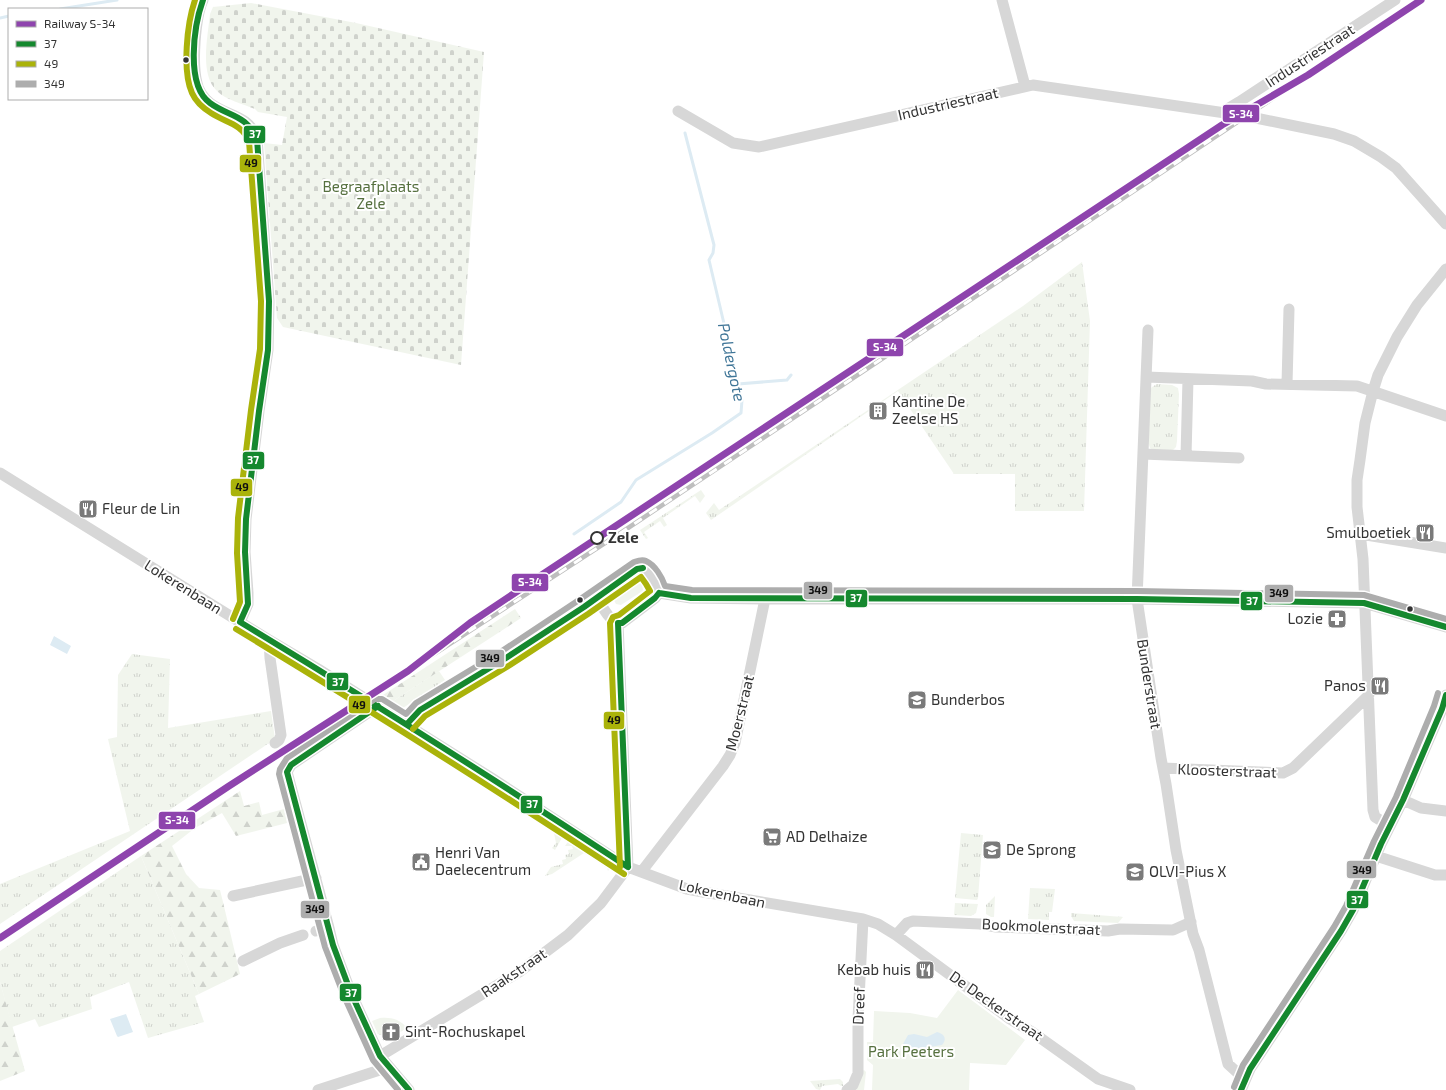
<svg xmlns="http://www.w3.org/2000/svg" width="1446" height="1090" font-family="'Exo 2',sans-serif">
<style>
.grass{fill:url(#grass-tufts)}
.forest{fill:url(#forest-firs)}
.cemetery{fill:url(#cemetery-stones)}
.green{fill:#f1f5ed}
.water{fill:#ddebf3}
.lines{fill:none;stroke-linecap:round;stroke-linejoin:round}
.stream{stroke:#ddebf3;stroke-width:3}
.minor{stroke:#d7d7d7;stroke-width:11}
.rail-casing{stroke:#bebebe;stroke-width:4.5}
.rail{stroke:#fff;stroke-width:3;stroke-dasharray:9;stroke-linecap:butt}
.bus-1-casing{stroke:#fff;stroke-width:9}
.bus-2-casing{stroke:#fff;stroke-width:9}
.bus-3-casing{stroke:#fff;stroke-width:9}
.bus-1{stroke:#15882e;stroke-width:6}
.bus-2{stroke:#aab30a;stroke-width:6}
.bus-3{stroke:#adadad;stroke-width:6}
.rail-1-casing{stroke:#fff;stroke-width:10}
.rail-1{stroke:#8e44ad;stroke-width:7}
.bus-dot{fill:#333;stroke:#fff;stroke-width:1.5}
.stop-dot{fill:#fff;stroke:#333;stroke-width:2}
.labels{text-anchor:middle;stroke-width:4;stroke-linejoin:round;paint-order:stroke}
.street-label{font-size:15px;fill:#333;stroke:#fff}
.park-label{font-size:15px;fill:#56703f;stroke:#fff}
.poi-label{font-size:15px;fill:#333;stroke:#fff;text-anchor:start}
.stop-label{font-size:15px;font-weight:bold;fill:#333;stroke:#fff;text-anchor:start}
.water-label{font-size:16px;font-style:italic;fill:#3f7597;stroke:#fff}
.line-badge{stroke:#fff;stroke-width:1.5}
.badge-label{font-size:11px;text-anchor:middle;font-weight:bold;fill:#fff}
.pale-badge-label{font-size:11px;text-anchor:middle;font-weight:bold;fill:#111}
</style>
<defs>
<pattern id="grass-tufts" width="24" height="20" patternUnits="userSpaceOnUse"><rect width="24" height="20" fill="#f1f5ed"/><path d="M3 7l-1-3M5 7V3M7 7l1-3M15 17l-1-3M17 17v-4M19 17l1-3" fill="none" stroke="#cfd2cc"/></pattern>
<pattern id="forest-firs" width="22" height="20" patternUnits="userSpaceOnUse"><rect width="22" height="20" fill="#f1f5ed"/><path d="M5 1l3.5 6h-7zM16 11l3.5 6h-7z" fill="#cfd2cc"/></pattern>
<pattern id="cemetery-stones" width="16" height="16" patternUnits="userSpaceOnUse"><rect width="16" height="16" fill="#f1f5ed"/><path d="M2 7V4a2 2 0 0 1 4 0v3zM10 15v-3a2 2 0 0 1 4 0v3z" fill="#cfd2cc"/></pattern>
</defs>
<rect width="100%" height="100%" fill="#fff"/>
<path class="grass" d="M 1082,262 L 1090,321 L 1084,511 L 1015,511 L 1015,474 L 954,474 L 898,391 L 711,520 L 706,513 L 714,503 L 719,510 L 1023,306 Z
M 1157,384 L 1172,385 L 1178,388 L 1179,394 L 1177,441 L 1176,447 L 1173,450 L 1155,451 L 1150,448 L 1148,442 L 1149,392 L 1152,387 Z
M 701,490 L 705,496 L 700,503 L 695,496 L 663,518 L 667,525 L 664,527 L 660,521 L 644,532 L 648,538 L 646,539 L 640,530 Z
M 635,583 L 639,583 L 642,585 L 643,590 L 641,592 L 621,605 L 616,604 L 614,600 L 615,596 Z
M 132,654 L 170,659 L 168,728 L 271,711 L 275,739 L 0,924 L 0,884 L 130,831 L 108,739 L 117,737 L 118,675 Z
M 439,671 L 445,680 L 403,708 L 400,709 L 390,703 Z
M 556,831 L 563,836 L 555,850 L 552,848 L 556,843 L 554,833 Z
M 961,833 L 983,835 L 978,898 L 977,900 L 955,898 Z
M 569,840 L 609,866 L 610,868 L 608,871 L 607,868 L 584,853 L 552,874 L 545,876 L 551,867 L 563,864 L 562,860 L 566,859 L 565,855 L 569,854 L 568,850 L 573,849 L 572,846 L 565,846 Z
M 141,856 L 199,994 L 195,996 L 204,1022 L 148,1038 L 129,982 L 90,997 L 92,1009 L 39,1027 L 35,1019 L 12,1027 L 0,982 L 0,951 Z
M 1030,888 L 1055,889 L 1052,912 L 1049,912 L 1049,920 L 1028,919 Z
M 995,896 L 994,917 L 991,917 L 986,914 L 986,905 Z
M 955,903 L 978,904 L 976,913 L 971,916 L 954,915 Z
M 1071,913 L 1123,917 L 1118,923 L 1074,921 L 1071,916 Z
M 380,1018 C 391,1017 400,1019 407,1028 L 394,1036 L 392,1028 L 389,1029 L 389,1035 L 387,1037 L 378,1034 L 372,1021 Z
M 864,1070 L 866,1072 L 864,1090 L 856,1090 L 860,1082 L 862,1071 Z
M 840,1079 L 843,1082 L 843,1086 L 841,1086 L 838,1084 L 822,1086 L 820,1090 L 816,1089 L 810,1081 Z"/>
<path class="forest" d="M 515,609 L 521,618 L 390,703 L 383,695 Z
M 240,791 L 244,806 L 259,802 L 262,815 L 284,809 L 287,823 L 236,836 L 222,813 L 195,828 L 172,846 L 186,874 L 199,888 L 220,890 L 223,902 L 240,974 L 199,994 L 141,856 Z
M 0,982 L 25,1071 L 0,1081 Z"/>
<path class="cemetery" d="M 251,3 L 356,23 L 484,52 L 461,365 L 283,327 L 277,318 L 264,143 L 282,145 L 287,117 L 258,112 L 255,109 C 243,104 226,100 217,91 C 199,74 208,36 210,14 L 213,7 Z"/>
<path class="green" d="M 958,990 L 1025,1040 L 1006,1065 L 970,1063 L 969,1090 L 872,1090 L 873,1065 L 867,1060 L 867,1042 L 873,1042 L 874,1011 L 910,1013 L 937,1018 Z"/>
<path class="water" d="M 54,636 L 71,646 L 67,654 L 50,645 Z
M 126,1014 L 133,1032 L 118,1037 L 117,1036 L 110,1019 Z
M 937,1032 C 945,1034 947,1039 942,1045 L 923,1048 L 913,1054 L 904,1051 L 903,1044 L 908,1035 L 914,1034 L 927,1037 Z"/>
<g class="lines">
<path class="stream" d="M 60,9 L 117,0
M 0,18 L 9,16
M 738,384 L 787,380 L 791,375
M 574,534 L 621,502 L 636,480 L 712,433 L 741,413 L 742,400 L 709,260 L 713,253 L 714,245 L 685,133"/>
<path class="minor" d="M 203,0 C 195,18 192,64 197,83 C 198,90 204,99 210,103 C 228,117 249,114 257,139 L 269,301 L 268,350 L 259,411 L 246,519 L 245,552 L 248,593 L 248,604 L 240,622
M 1002,0 L 1025,86
M 678,111 L 733,143 L 759,147 L 1033,85 L 1246,116 L 1334,134 L 1354,141 L 1381,157 L 1396,168 L 1446,224
M 1227,113 L 1229,108 L 1239,102 L 1395,0
M 1148,330 L 1137,599 L 1161,758 L 1166,784 L 1176,850 L 1193,934 L 1199,950 L 1228,1064 L 1240,1075 L 1246,1077
M 1146,377 L 1252,381 L 1266,384 L 1357,386 L 1446,416
M 1287,384 L 1289,309
M 1143,454 L 1239,458
M 1186,456 L 1188,379
M 0,473 L 269,640 L 318,669 L 493,779 L 628,867 L 687,889 L 703,892 L 863,919 L 878,924 L 896,935 L 1010,1019 L 1032,1032 L 1098,1079 L 1130,1090
M 1360,534 L 1446,548
M 659,593 L 691,598 L 765,599 L 1137,599 L 1364,603 L 1446,627
M 597,598 C 603,607 610,624 622,623 L 655,598 L 659,593
M 618,623 L 628,867
M 269,640 L 270,658 L 281,735 L 279,740 L 275,743
M 378,706 L 291,765 L 287,772 L 329,928 L 333,945 L 351,993 L 380,1056 L 409,1090
M 407,724 L 420,710 L 506,658 L 584,607 L 637,569 L 643,568 C 651,574 657,584 659,593
M 1163,768 L 1283,773 L 1293,768 L 1369,695
M 1403,800 L 1421,808 L 1446,811
M 1390,826 L 1375,817 L 1373,810 L 1363,559 L 1357,507 L 1357,480 L 1360,460 L 1365,423 L 1373,391 L 1378,375 L 1397,337 L 1417,305 L 1446,269
M 1376,856 L 1435,875 L 1446,875
M 642,871 L 723,766 L 730,755 L 735,743 L 765,599
M 233,896 L 316,878
M 316,931 L 329,928
M 896,935 L 907,923 L 913,921 L 980,924 L 996,927 L 1108,931 L 1120,929 L 1173,930 L 1191,922
M 243,961 L 280,943 L 303,935
M 380,1056 L 519,972 L 568,935 L 601,903 L 628,867
M 318,1090 L 389,1067
M 847,1090 L 853,1085 L 858,1073 L 858,1020 L 863,919
M 1241,1090 L 1250,1069 L 1341,931 L 1353,910 L 1381,844 L 1403,800 L 1442,709 L 1446,695"/>
<g class="rail-casing">
<path id="rail" d="M 408,671 L 622,532 L 1308,75"/>
</g>
<use href="#rail" class="rail"/>
<g class="bus-1-casing">
<path id="bus-1" d="M 203,0 C 194,25 185,85 210,103 C 229,117 246,114 257,139 L 269,301 L 268,350 L 259,411 L 246,519 L 245,552 L 248,604 L 240,622
M 659,593 L 691,598 L 1137,599 L 1364,603 L 1446,627
M 240,622 C 371,701 500,783 628,867
M 378,706 L 291,765 L 287,772 L 333,945 L 351,993 L 380,1056 L 409,1090
M 407,724 L 420,710 L 506,658 L 584,607 L 637,569 L 643,568
M 628,867 L 618,623 L 622,623 L 655,598 L 659,593
M 1241,1090 L 1250,1069 L 1341,931 L 1353,910 L 1381,844 L 1403,800 L 1442,709 L 1446,695"/>
</g>
<g class="bus-2-casing">
<path id="bus-2" d="M 195,0 C 187,23 182,71 192,93 C 196,102 203,108 211,113 C 226,123 241,123 249,141 L 261,301 L 260,349 L 251,410 L 238,518 L 237,553 L 240,602 L 233,619
M 236,629 C 367,708 496,790 624,874
M 413,729 L 425,716 L 510,665 L 588,614 L 641,577 L 646,584 L 650,591 L 619,615 L 613,617 L 610,623 L 620,867"/>
</g>
<g class="bus-3-casing">
<path id="bus-3" d="M 1234,1087 L 1243,1065 L 1334,927 L 1346,906 L 1374,841 L 1396,797 L 1434,706 L 1438,693
M 398,1090 L 373,1060 L 344,996 L 325,947 L 279,774 L 280,769 L 287,758 L 375,699 L 382,699 L 406,714 L 416,703 L 502,651 L 579,600 L 634,562 C 637,561 642,559 646,561 C 655,565 662,577 665,586 L 692,590 L 1137,591 L 1364,595 L 1446,619"/>
</g>
<use href="#bus-1" class="bus-1"/>
<use href="#bus-2" class="bus-2"/>
<use href="#bus-3" class="bus-3"/>
<g class="rail-1-casing">
<path id="rail-1" d="M 0,938 L 229,786 L 408,671 L 470,623 L 528,584 L 1222,125 L 1308,75 L 1421,0"/>
</g>
<use href="#rail-1" class="rail-1"/>
</g>
<defs>
<g id="building-square" transform="scale(1)"><rect x="-9" y="-9" width="18" height="18" rx="4" fill="#7a7a7a" stroke="#fff"/><path d="M-4-6H4V6H1V3H-1V6H-4ZM-2.5-4.3h1.7v1.8h-1.7ZM.8-4.3h1.7v1.8H.8ZM-2.5-1h1.7V.8h-1.7ZM.8-1h1.7V.8H.8Z" fill="#fff"/></g>
<g id="restaurant-square" transform="scale(1)"><rect x="-9" y="-9" width="18" height="18" rx="4" fill="#7a7a7a" stroke="#fff"/><path d="M-5-6h1v4h1v-4h1v4h1v-4h1v5L-1.5 .5V6h-2V.5L-5-1ZM5-6V6H3V1.5H1.5Q1.5-4 5-6Z" fill="#fff"/></g>
<g id="pharmacy-square" transform="scale(1)"><rect x="-9" y="-9" width="18" height="18" rx="4" fill="#7a7a7a" stroke="#fff"/><path d="M-2-6h4v4h4v4h-4v4h-4v-4h-4v-4h4Z" fill="#fff"/></g>
<g id="school-square" transform="scale(1)"><rect x="-9" y="-9" width="18" height="18" rx="4" fill="#7a7a7a" stroke="#fff"/><path d="M0-5L7-2L0 1L-7-2ZM-4 1L0 2.5L4 1V4Q0 6-4 4Z" fill="#fff"/></g>
<g id="supermarket-square" transform="scale(1)"><rect x="-9" y="-9" width="18" height="18" rx="4" fill="#7a7a7a" stroke="#fff"/><path d="M-6-5.5h2.5l.6 2H6L4.5 2H-2.5L-4.4-4H-6ZM-1.5 3.2a1.3 1.3 0 1 0 .1 0ZM3 3.2a1.3 1.3 0 1 0 .1 0Z" fill="#fff"/></g>
<g id="civic-square" transform="scale(1)"><rect x="-9" y="-9" width="18" height="18" rx="4" fill="#7a7a7a" stroke="#fff"/><path d="M-.6-6.5H3V-4.5H.6V-3L4-1V1h2V6H-6V1h2V-1L-.6-3ZM-1.2 2.5V6h2.4V2.5Z" fill="#fff"/></g>
<g id="church-square" transform="scale(1)"><rect x="-9" y="-9" width="18" height="18" rx="4" fill="#7a7a7a" stroke="#fff"/><path d="M-1.2-6h2.4v3.5h3.3v2.4h-3.3V6h-2.4V-.1h-3.3v-2.4h3.3Z" fill="#fff"/></g>
</defs>
<g fill-rule="evenodd">
<use href="#building-square" x="878" y="411"/>
<use href="#restaurant-square" x="88" y="509"/>
<use href="#restaurant-square" x="1425" y="533"/>
<use href="#pharmacy-square" x="1337" y="619"/>
<use href="#restaurant-square" x="1380" y="686"/>
<use href="#school-square" x="917" y="700"/>
<use href="#supermarket-square" x="772" y="837"/>
<use href="#school-square" x="992" y="850"/>
<use href="#civic-square" x="421" y="862"/>
<use href="#school-square" x="1135" y="872"/>
<use href="#restaurant-square" x="925" y="970"/>
<use href="#church-square" x="391" y="1032"/>
</g>
<g class="bus-dot">
<circle cx="186" cy="60" r="3.5"/>
<circle cx="580" cy="600" r="3.5"/>
<circle cx="1410" cy="609" r="3.5"/>
</g>
<circle class="stop-dot" cx="597" cy="538" r="6"/>
<g class="labels">
<g class="street-label">
<text transform="translate(1310 56) rotate(-33)" y="5">Industriestraat</text>
<text transform="translate(948 104) rotate(-13)" y="5">Industriestraat</text>
<text transform="translate(183 587) rotate(32)" y="5">Lokerenbaan</text>
<text transform="translate(1149 684) rotate(81)" y="5">Bunderstraat</text>
<text transform="translate(740 713) rotate(-76)" y="5">Moerstraat</text>
<text transform="translate(1227 771) rotate(2)" y="5">Kloosterstraat</text>
<text transform="translate(722 894) rotate(12)" y="5">Lokerenbaan</text>
<text transform="translate(1041 927) rotate(3)" y="5">Bookmolenstraat</text>
<text transform="translate(514 973) rotate(-34)" y="5">Raakstraat</text>
<text transform="translate(859 1006) rotate(-88)" y="5">Dreef</text>
<text transform="translate(996 1006) rotate(35)" y="5">De Deckerstraat</text>
</g>
<g class="park-label">
<text x="371" y="192">Begraafplaats<tspan x="371" dy="17">Zele</tspan></text>
<text x="911" y="1057">Park Peeters</text>
</g>
<g class="poi-label">
<text x="892" y="407">Kantine De<tspan x="892" dy="17">Zeelse HS</tspan></text>
<text x="102" y="514">Fleur de Lin</text>
<text x="1411" y="538" text-anchor="end">Smulboetiek</text>
<text x="1323" y="624" text-anchor="end">Lozie</text>
<text x="1366" y="691" text-anchor="end">Panos</text>
<text x="931" y="705">Bunderbos</text>
<text x="786" y="842">AD Delhaize</text>
<text x="1006" y="855">De Sprong</text>
<text x="435" y="858">Henri Van<tspan x="435" dy="17">Daelecentrum</tspan></text>
<text x="1149" y="877">OLVI-Pius X</text>
<text x="911" y="975" text-anchor="end">Kebab huis</text>
<text x="405" y="1037">Sint-Rochuskapel</text>
</g>
<g class="stop-label">
<text x="608" y="543">Zele</text>
</g>
<g class="water-label">
<text transform="translate(732 362) rotate(78)" y="6">Poldergote</text>
</g>
</g>
<g class="line-badge">
<rect x="1222" y="104" width="38" height="19" rx="4" fill="#8e44ad"/>
<rect x="243" y="125" width="23" height="19" rx="4" fill="#15882e"/>
<rect x="239" y="154" width="23" height="19" rx="4" fill="#aab30a"/>
<rect x="866" y="338" width="38" height="19" rx="4" fill="#8e44ad"/>
<rect x="242" y="451" width="23" height="19" rx="4" fill="#15882e"/>
<rect x="230" y="478" width="23" height="19" rx="4" fill="#aab30a"/>
<rect x="511" y="573" width="38" height="19" rx="4" fill="#8e44ad"/>
<rect x="803" y="581" width="30" height="19" rx="4" fill="#adadad"/>
<rect x="1264" y="584" width="30" height="19" rx="4" fill="#adadad"/>
<rect x="845" y="589" width="23" height="19" rx="4" fill="#15882e"/>
<rect x="1240" y="591" width="23" height="20" rx="4" fill="#15882e"/>
<rect x="475" y="649" width="30" height="19" rx="4" fill="#adadad"/>
<rect x="326" y="672" width="23" height="19" rx="4" fill="#15882e"/>
<rect x="348" y="695" width="23" height="19" rx="4" fill="#aab30a"/>
<rect x="603" y="711" width="22" height="19" rx="4" fill="#aab30a"/>
<rect x="520" y="795" width="23" height="19" rx="4" fill="#15882e"/>
<rect x="158" y="811" width="38" height="19" rx="4" fill="#8e44ad"/>
<rect x="1346" y="860" width="31" height="19" rx="4" fill="#adadad"/>
<rect x="1346" y="890" width="23" height="19" rx="4" fill="#15882e"/>
<rect x="300" y="900" width="30" height="19" rx="4" fill="#adadad"/>
<rect x="339" y="983" width="23" height="19" rx="4" fill="#15882e"/>
</g>
<g class="badge-label">
<text x="1241" y="118">S-34</text>
<text x="255" y="138">37</text>
<text x="885" y="351">S-34</text>
<text x="253" y="464">37</text>
<text x="530" y="586">S-34</text>
<text x="856" y="602">37</text>
<text x="1252" y="605">37</text>
<text x="338" y="686">37</text>
<text x="532" y="808">37</text>
<text x="177" y="824">S-34</text>
<text x="1357" y="904">37</text>
<text x="351" y="997">37</text>
</g>
<g class="pale-badge-label">
<text x="251" y="167">49</text>
<text x="242" y="491">49</text>
<text x="818" y="594">349</text>
<text x="1279" y="597">349</text>
<text x="490" y="662">349</text>
<text x="359" y="709">49</text>
<text x="614" y="724">49</text>
<text x="1362" y="874">349</text>
<text x="315" y="913">349</text>
</g>
<rect x="8" y="8" width="140" height="92" fill="#ffffff" stroke="#adadad"/>
<rect x="16" y="21" width="20" height="6" fill="#8e44ad" stroke="#adadad"/>
<text x="44" y="28" font-size="12" fill="#333333">Railway S-34</text>
<rect x="16" y="41" width="20" height="6" fill="#15882e" stroke="#adadad"/>
<text x="44" y="48" font-size="12" fill="#333333">37</text>
<rect x="16" y="61" width="20" height="6" fill="#aab30a" stroke="#adadad"/>
<text x="44" y="68" font-size="12" fill="#333333">49</text>
<rect x="16" y="81" width="20" height="6" fill="#adadad" stroke="#adadad"/>
<text x="44" y="88" font-size="12" fill="#333333">349</text>
</svg>
